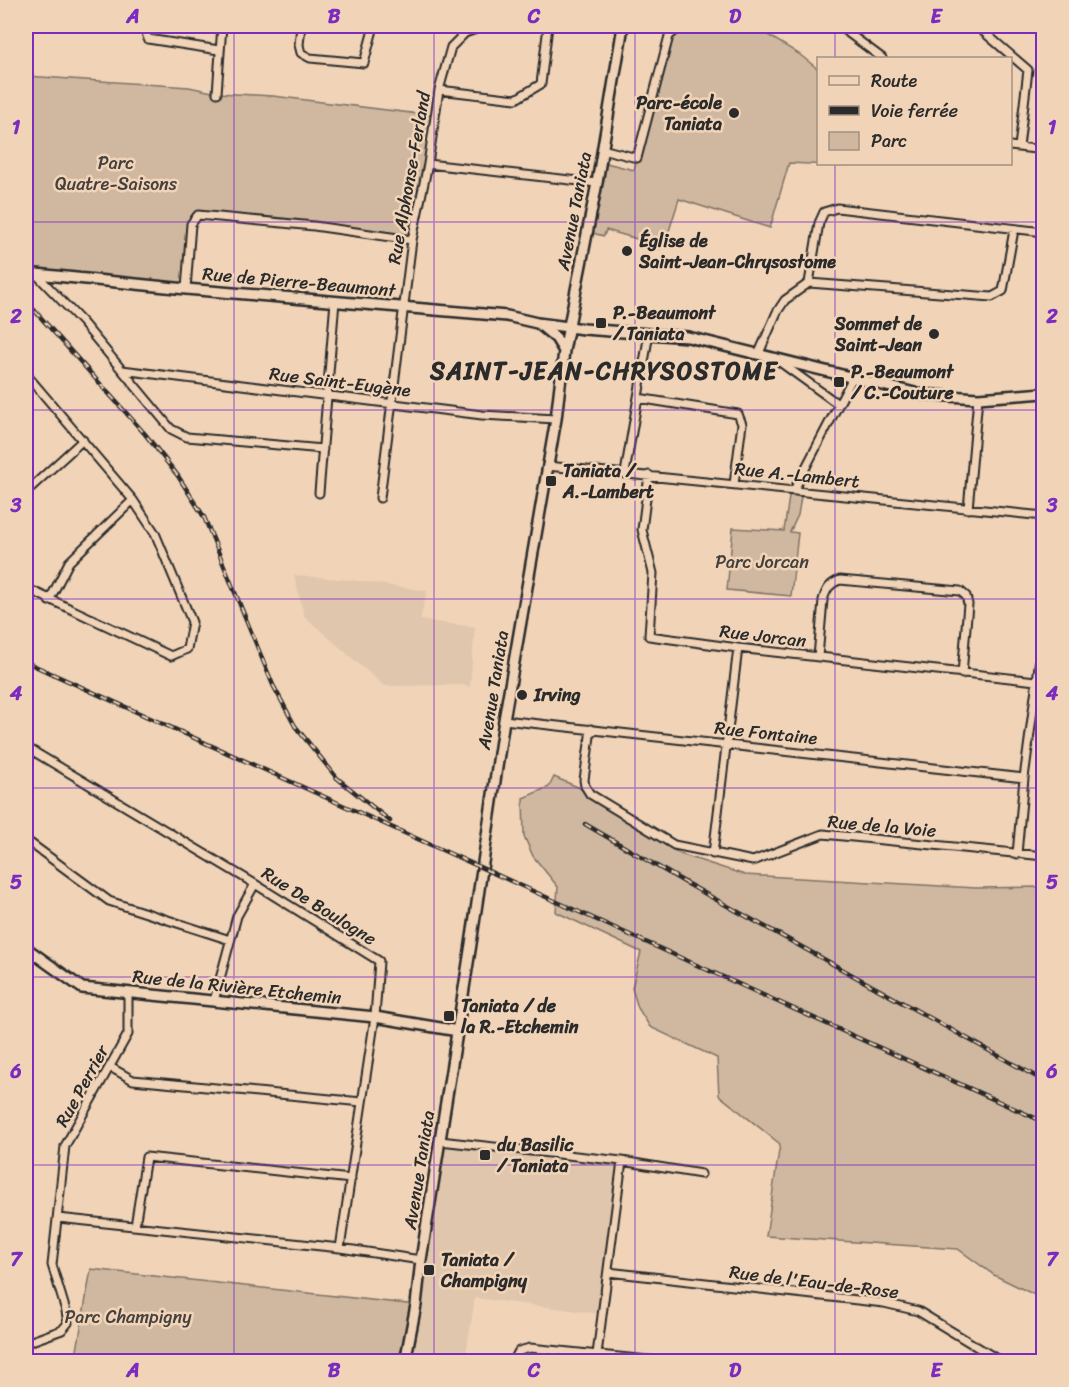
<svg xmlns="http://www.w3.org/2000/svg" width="1069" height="1387" font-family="Sriracha,sans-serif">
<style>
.built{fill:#e0c6ac}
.green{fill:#d0b8a0;stroke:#7e7266;stroke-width:1.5}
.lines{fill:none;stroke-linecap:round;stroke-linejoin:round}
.street-casing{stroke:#2b2b2b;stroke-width:11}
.secondary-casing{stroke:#2b2b2b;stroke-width:14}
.street{stroke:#f1d4b8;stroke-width:7}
.secondary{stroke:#f1d4b8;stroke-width:9}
.rail-casing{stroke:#2b2b2b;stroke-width:4.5}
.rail{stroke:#f1d4b8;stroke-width:2;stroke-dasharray:7;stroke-linecap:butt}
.grid{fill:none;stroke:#7b2cbf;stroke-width:1.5;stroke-opacity:0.55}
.poi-dot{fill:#2b2b2b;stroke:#f1d4b8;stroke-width:2}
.labels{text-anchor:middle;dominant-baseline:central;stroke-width:5;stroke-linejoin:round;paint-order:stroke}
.poi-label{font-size:18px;font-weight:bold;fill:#2b2b2b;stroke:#f1d4b8;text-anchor:start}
.park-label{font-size:18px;fill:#44403d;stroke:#f1d4b8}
.street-label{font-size:18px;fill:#2b2b2b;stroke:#f1d4b8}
.district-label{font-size:24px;font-weight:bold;letter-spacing:1.5px;fill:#2b2b2b;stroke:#f1d4b8}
.neatline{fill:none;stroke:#7b2cbf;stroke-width:2}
.grid-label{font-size:20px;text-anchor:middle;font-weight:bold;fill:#7b2cbf}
</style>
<rect width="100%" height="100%" fill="#f1d4b8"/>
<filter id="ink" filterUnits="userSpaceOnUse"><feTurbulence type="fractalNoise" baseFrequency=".0167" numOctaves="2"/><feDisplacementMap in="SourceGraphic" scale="12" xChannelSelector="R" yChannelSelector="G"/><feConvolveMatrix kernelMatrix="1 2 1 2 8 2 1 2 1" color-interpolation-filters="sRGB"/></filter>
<g filter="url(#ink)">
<path class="built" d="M294,575l66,6 67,10 -7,29 55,7 -5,60 -9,-2 -77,1 -80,-70z
M440,1141l182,20 -20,153 -127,-16 -10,63 -60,1z"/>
<path class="green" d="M681,26h72l46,28 19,15v95h32v2l-61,-3 -19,65 -91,-29 -15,48 -5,2 -25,-11 -28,-8 -2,6 -12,-3 14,-70 28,7 35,-134z
M26,76l163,11 28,6 56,3 162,20 -23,124 -214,-25 -7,10 -5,64 -160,-16z
M790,490l12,1 -4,24 -8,17 8,1 -7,63 -64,-6 6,-62 51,3z
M554,777l26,11 100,66 65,21 231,13 67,-1v412l-49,-24 -36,-26 -192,-13 14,-92 -61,-49 -2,-37 -67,-31 -12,-19 -6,-20 9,-36 -85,-40 2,-25 -25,-31 -9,-20 -1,-38 26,-11z
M91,1269l325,36 -11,56 -330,1z"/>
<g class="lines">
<defs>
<path id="street" d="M144,26l4,13 71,11
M301,26l-2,19 2,8 9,5 54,5 10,-37
M839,26l43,32
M977,26l51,44 -9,77
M439,90l77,9 25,-15 7,-58
M217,93l5,-67
M1010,146l34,4
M602,149l35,9 32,-122 12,-10
M428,164l169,19
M36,274l46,48 89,107 16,8 136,12
M809,283l10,-60 5,-11 13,-4 207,24
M186,289l5,-65 7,-9 116,11 98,14
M759,353l18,-41 8,-12 24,-17 183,14 11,-6 11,-61
M777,360l61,44
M122,370l360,45 74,4
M26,374l107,126 22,33 37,89 -5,27 -16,7 -145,-68
M638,398l100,16 4,10 -8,60
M547,466l497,50
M625,473l24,-140
M649,475l-7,55 11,43 -4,63 89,12 298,33
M794,490l58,-111
M26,492l57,-52
M319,493l16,-192
M380,498l32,-258 16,-76 11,-74 12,-43 14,-14 20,-7
M968,509l10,-111
M49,601l20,-39 64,-62
M818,657l5,-57c3,-10 6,-16 17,-20l120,11 6,5 2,8 -6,70
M504,720l520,58
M591,729l-7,51 1,6 5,8 84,51 79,16 70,-27 221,22
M26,747l229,137 124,77 -4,56 -35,231
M26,840l83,61 121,39
M713,854l25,-206
M1017,854l7,-76 20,-150
M214,1001l23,-85 18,-32
M110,1067l23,13 229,22
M440,1141l182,20 79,13
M58,1218l282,30 81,12
M135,1226l11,-69 205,22
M608,1272l276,31 34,8 84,51
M26,1343l36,-13 6,-7 -2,-12 -14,-46 13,-119 63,-112v-41
M513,1362l6,-11 11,-3 138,14
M596,1362l26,-201"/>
<path id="secondary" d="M26,273l160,16 321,27 30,7 47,6 104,8 231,57 59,4 66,-5
M539,324l17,14 8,13
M26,948l56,40 293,29 83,14
M405,1362l11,-57 5,-45 50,-316 33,-224 52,-301 8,-68 33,-168 26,-157"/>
</defs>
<use href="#street" class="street-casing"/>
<use href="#secondary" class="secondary-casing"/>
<use href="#street" class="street"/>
<use href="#secondary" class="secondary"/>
<defs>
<path id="rail" d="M26,301l119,133 33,42 26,41 69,168 22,41 42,52 53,43
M26,662l1018,460
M585,824l101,59 358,198"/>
</defs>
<use href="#rail" class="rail-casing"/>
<use href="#rail" class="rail"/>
</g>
</g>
<path class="grid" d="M234,26v1336M434,26v1336M635,26v1336M835,26v32M835,164v1198M26,222h1018M26,410h1018M26,599h1018M26,788h1018M26,977h1018M26,1165h1018"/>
<g class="poi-dot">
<circle cx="734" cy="113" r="6"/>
<circle cx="627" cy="251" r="6"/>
<rect x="595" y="317" width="12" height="12" rx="3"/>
<circle cx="934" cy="334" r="6"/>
<rect x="833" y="376" width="12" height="12" rx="3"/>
<rect x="545" y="475" width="12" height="12" rx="3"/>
<circle cx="522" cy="695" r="6"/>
<rect x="443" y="1010" width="12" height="12" rx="3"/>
<rect x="479" y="1149" width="12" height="12" rx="3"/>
<rect x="423" y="1264" width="12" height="12" rx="3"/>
</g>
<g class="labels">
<g class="poi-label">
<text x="722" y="103" text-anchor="end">Parc-école<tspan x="722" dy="21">Taniata</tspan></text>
<text x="639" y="241">Église de<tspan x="639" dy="21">Saint-Jean-Chrysostome</tspan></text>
<text x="613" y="313">P.-Beaumont<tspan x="613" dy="21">/ Taniata</tspan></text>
<text x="922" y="324" text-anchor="end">Sommet de<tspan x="922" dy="21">Saint-Jean</tspan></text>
<text x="851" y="372">P.-Beaumont<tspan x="851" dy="21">/ C.-Couture</tspan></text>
<text x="563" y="471">Taniata /<tspan x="563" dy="21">A.-Lambert</tspan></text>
<text x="534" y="695">Irving</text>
<text x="461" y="1006">Taniata / de<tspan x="461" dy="21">la R.-Etchemin</tspan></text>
<text x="497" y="1145">du Basilic<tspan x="497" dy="21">/ Taniata</tspan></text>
<text x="441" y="1260">Taniata /<tspan x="441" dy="21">Champigny</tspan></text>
</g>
<g class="park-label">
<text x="116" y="163">Parc<tspan x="116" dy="21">Quatre-Saisons</tspan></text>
<text x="762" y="562">Parc Jorcan</text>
<text x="128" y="1317">Parc Champigny</text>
</g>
<g class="street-label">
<text transform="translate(409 178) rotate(-80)">Rue Alphonse-Ferland</text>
<text transform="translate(574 211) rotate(-79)">Avenue Taniata</text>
<text transform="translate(299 282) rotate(5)">Rue de Pierre-Beaumont</text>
<text transform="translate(340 382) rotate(7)">Rue Saint-Eugène</text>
<text transform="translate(797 475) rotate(6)">Rue A.-Lambert</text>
<text transform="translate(763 636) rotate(7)">Rue Jorcan</text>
<text transform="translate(493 690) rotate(-81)">Avenue Taniata</text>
<text transform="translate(766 733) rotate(6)">Rue Fontaine</text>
<text transform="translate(882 826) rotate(5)">Rue de la Voie</text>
<text transform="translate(319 906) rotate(32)">Rue De Boulogne</text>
<text transform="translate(237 987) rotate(6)">Rue de la Rivière Etchemin</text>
<text transform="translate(82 1086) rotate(-61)">Rue Perrier</text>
<text transform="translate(419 1170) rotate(-81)">Avenue Taniata</text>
<text transform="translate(814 1282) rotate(7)">Rue de l'Eau-de-Rose</text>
</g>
<g class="district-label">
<text x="604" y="371">SAINT-JEAN-CHRYSOSTOME</text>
</g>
</g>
<rect width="1069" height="1387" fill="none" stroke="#f1d4b8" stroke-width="66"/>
<rect x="817" y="57" width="195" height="108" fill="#f1d4b8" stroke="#a29080" stroke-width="1.5"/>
<rect x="829" y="76" width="30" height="9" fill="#f1d4b8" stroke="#a29080" stroke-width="1.5"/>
<text x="871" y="87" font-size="18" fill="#2b2b2b">Route</text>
<rect x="829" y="106" width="30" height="9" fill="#2b2b2b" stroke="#a29080" stroke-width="1.5"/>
<text x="871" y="117" font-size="18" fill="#2b2b2b">Voie ferrée</text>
<rect x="829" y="132" width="30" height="18" fill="#d0b8a0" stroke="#a29080" stroke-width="1.5"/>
<text x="871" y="147" font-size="18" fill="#2b2b2b">Parc</text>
<rect x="33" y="33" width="1003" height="1321" class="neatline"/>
<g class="grid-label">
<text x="133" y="23">A</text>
<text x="334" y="23">B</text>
<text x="534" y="23">C</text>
<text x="735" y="23">D</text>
<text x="936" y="23">E</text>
<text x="16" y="134">1</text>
<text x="1052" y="134">1</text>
<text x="16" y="323">2</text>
<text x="1052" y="323">2</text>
<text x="16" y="512">3</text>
<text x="1052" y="512">3</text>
<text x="16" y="700">4</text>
<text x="1052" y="700">4</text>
<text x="16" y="889">5</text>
<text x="1052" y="889">5</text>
<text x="16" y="1078">6</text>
<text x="1052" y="1078">6</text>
<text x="16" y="1266">7</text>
<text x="1052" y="1266">7</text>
<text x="133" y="1377">A</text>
<text x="334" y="1377">B</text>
<text x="534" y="1377">C</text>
<text x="735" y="1377">D</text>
<text x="936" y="1377">E</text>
</g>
</svg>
